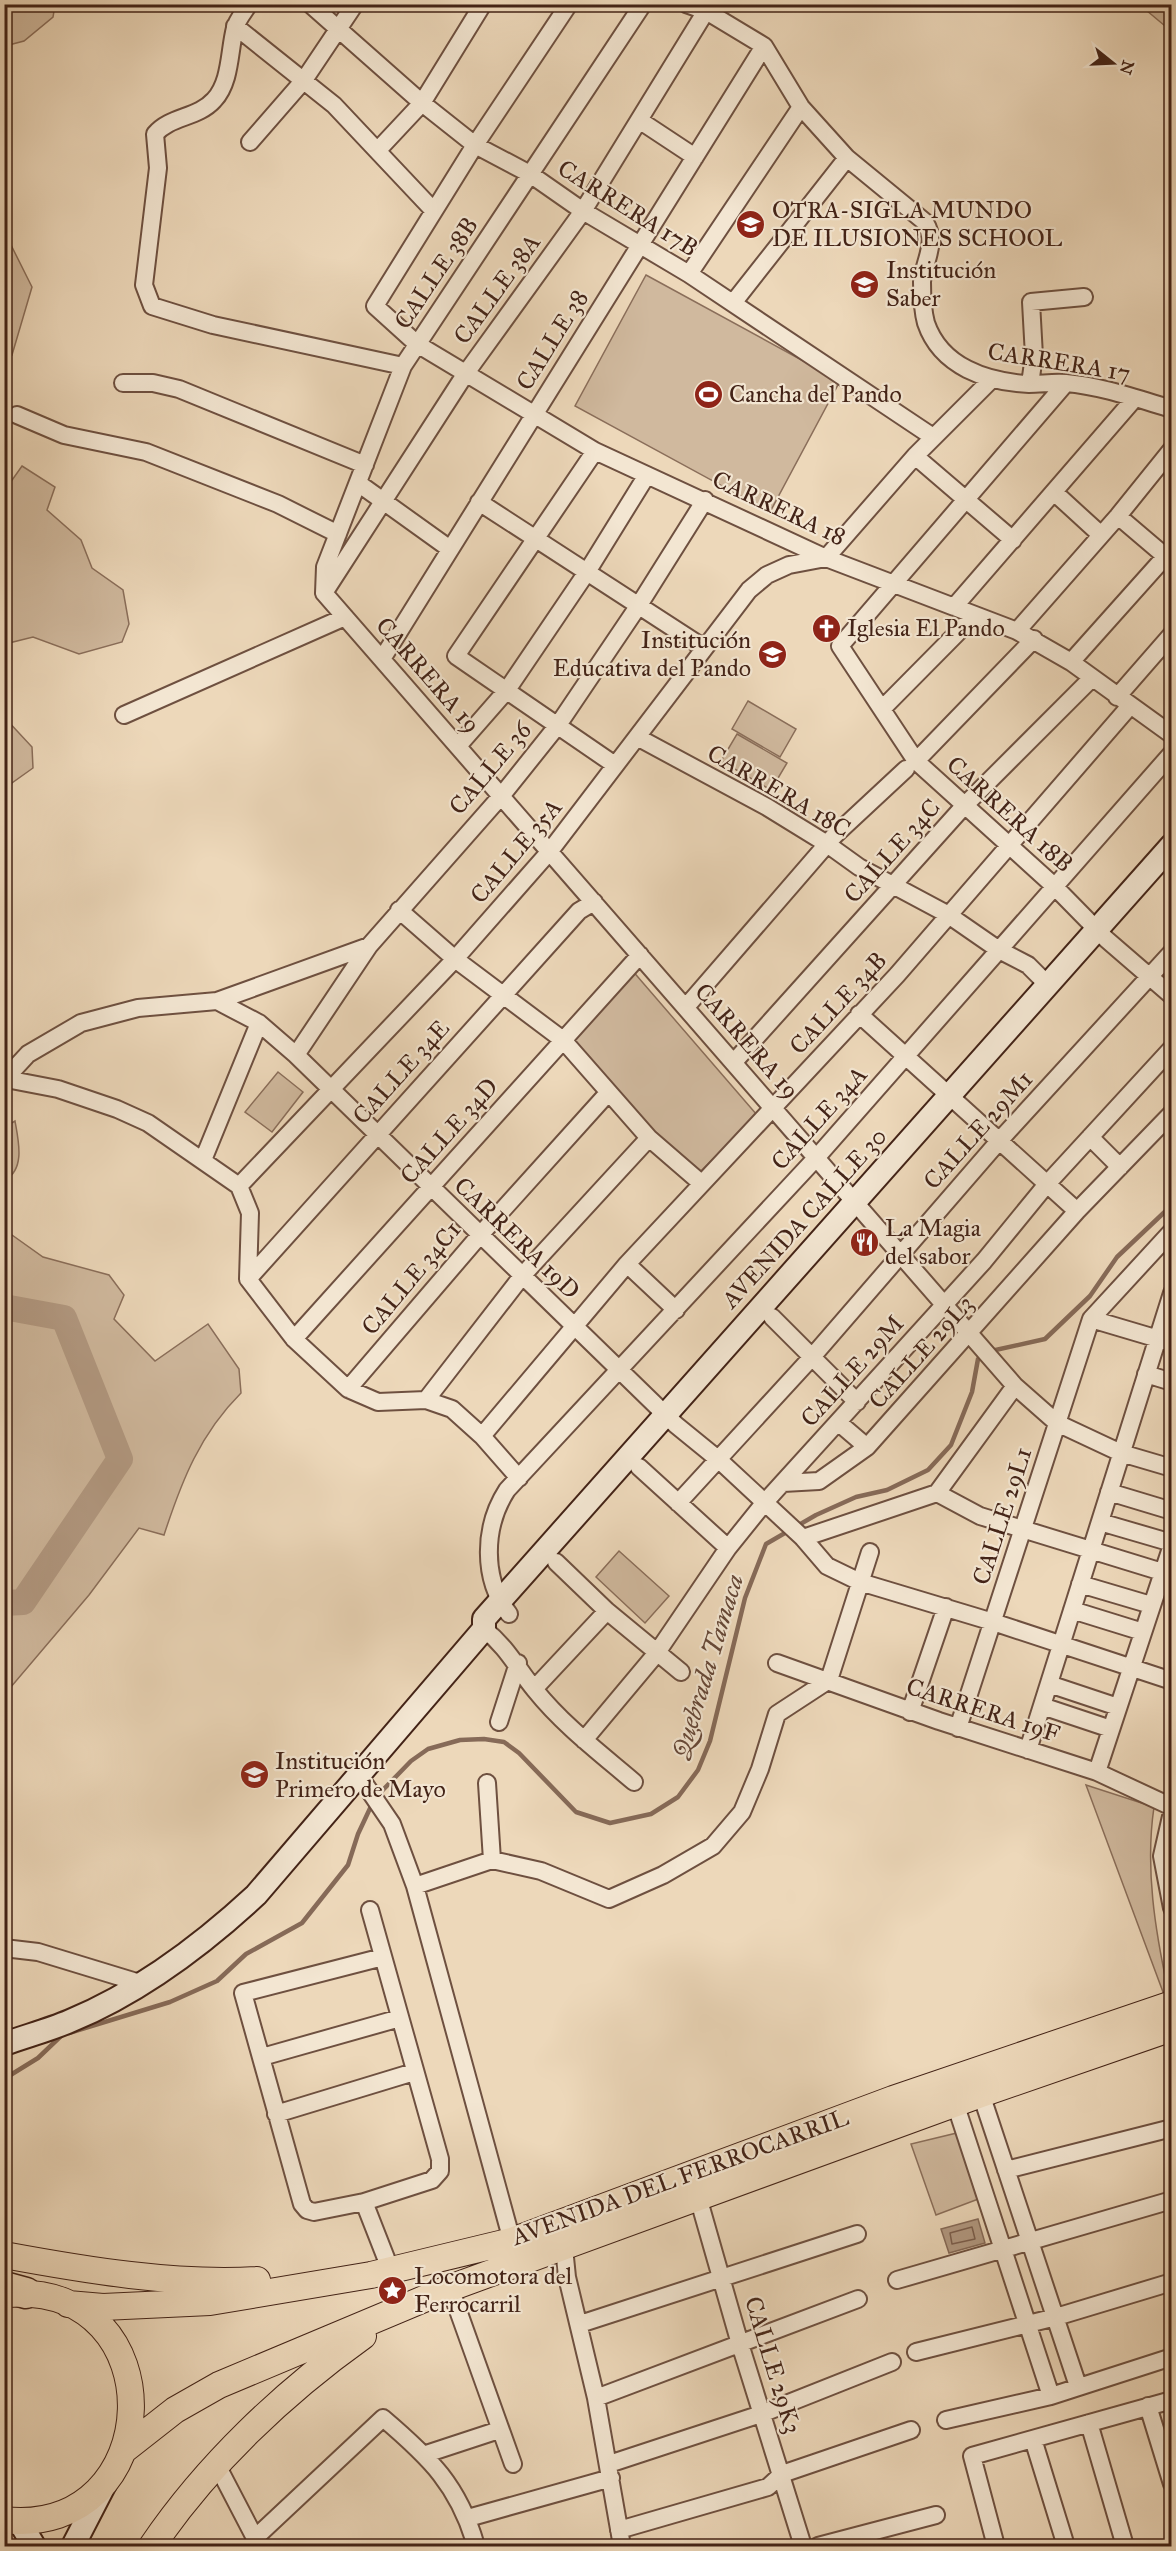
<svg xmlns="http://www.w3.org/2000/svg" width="1176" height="2551" font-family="'IM FELL Great Primer',serif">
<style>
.green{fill:#d0b99e;stroke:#8a6e5a;stroke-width:1.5}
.water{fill:#b39a83;stroke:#866a58;stroke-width:1.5}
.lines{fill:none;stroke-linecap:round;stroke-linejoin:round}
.shore{stroke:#7b5e4d;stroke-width:1.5}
.stream{stroke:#866a58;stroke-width:4.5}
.river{stroke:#b39a83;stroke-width:26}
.street-casing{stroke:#6e5040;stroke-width:20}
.secondary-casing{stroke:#432317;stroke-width:26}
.primary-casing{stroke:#432317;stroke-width:28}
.highway-casing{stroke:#432317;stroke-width:33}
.street{stroke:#f3e6d2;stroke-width:16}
.secondary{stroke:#f3e6d2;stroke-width:22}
.primary{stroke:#edd8ba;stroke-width:26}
.highway{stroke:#edd8ba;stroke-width:30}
.labels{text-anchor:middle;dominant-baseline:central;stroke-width:4.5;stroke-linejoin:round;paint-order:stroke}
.street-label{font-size:24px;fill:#432317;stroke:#f3e6d2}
.poi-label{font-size:24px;fill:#432317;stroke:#f3e6d2;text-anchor:start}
.water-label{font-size:26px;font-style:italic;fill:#654737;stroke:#f3e6d2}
</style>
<rect width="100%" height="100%" fill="#edd8ba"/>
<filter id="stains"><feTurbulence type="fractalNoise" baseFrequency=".00333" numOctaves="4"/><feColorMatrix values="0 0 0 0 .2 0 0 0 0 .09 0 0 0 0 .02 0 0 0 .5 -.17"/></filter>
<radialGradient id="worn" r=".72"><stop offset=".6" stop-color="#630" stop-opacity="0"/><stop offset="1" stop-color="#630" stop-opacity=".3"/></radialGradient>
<path class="green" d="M4,5l1,-1 50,1 -2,12 -29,24 -19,5z
M1140,5h31v26z
M4,231l28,56 -20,68 -7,-3z
M646,275l194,106 -70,131 -195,-106z
M22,466l33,21 -8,23 34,30 11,28 31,22 6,34 -7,18 -43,12 -46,-17 -28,7v-154z
M748,701l48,28 -16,28 -48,-28z
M5,718l27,29 1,21 -21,15 -7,17z
M737,734l50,29 -16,27 -50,-29z
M631,969l126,146 -61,61 -129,-130z
M278,1072l25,20 -31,40 -27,-20z
M15,1121c3,18 11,48 -10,59v-53z
M5,1230l38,27 66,18 15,20 -10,24 41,42 53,-37 31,45 2,24c-41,41 -59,87 -77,142l-25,-7 -50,67 -84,99z
M619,1551l50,45 -24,27 -49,-46z
M1086,1785l68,22c-9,61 1,123 14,183l-5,2z
M961,2132l20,66 -45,17 -25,-71z"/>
<path class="water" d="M978,2219l7,24 -36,10 -8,-24z"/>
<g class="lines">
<path class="shore" d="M972,2227l3,12 -23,5 -2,-11z"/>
<path class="stream" d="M991,1351l54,-12 45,-43 27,-39 55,-52
M378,1795l33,-34 17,-12 32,-9 24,-1 20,3 15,11 57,59 34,11 41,-9 27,-17 20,-27 12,-29 35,-143 21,-54 50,-29 40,-18 31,-7 41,-20 23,-25 21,-53 6,-33 6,-3
M69,2033l101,-31 47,-21 29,-27 56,-31 46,-58 10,-31 15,-32
M4,2079l34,-21 23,-22"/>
<path class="river" d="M4,1307l60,11 56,141 -97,143 -19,1"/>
<defs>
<path id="street" d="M249,4c-5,8 -12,16 -14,24 -6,23 -4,54 -21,72 -16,18 -44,16 -59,34l3,34 -14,117 8,21 61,19 190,41
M310,4l112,99 53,42 55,29 53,37 106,63 244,163
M569,4l-94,141 -100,161 42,38 178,107 231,107 191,73 54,31 101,73
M686,4l20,7 58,35 37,61 46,51 78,64c13,22 -1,38 -3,60 0,13 1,30 4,41 15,44 61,59 103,61 12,0 25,-2 37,-1 35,3 72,16 106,26
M235,26l99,79 99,105
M639,120l56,37
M250,142l54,-62 51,-76
M378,150l44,-47 61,-99
M689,274l112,-167
M733,303l114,-145
M123,383h30l26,6 186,76
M1066,383l-226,263 76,115 137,124 53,54 66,57
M1030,384l4,-28 -3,-54 53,-5
M17,415l47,20 82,17 132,52 60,30
M595,451l-139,205 159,109
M915,456l98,84
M358,483l92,66
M1055,493l46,42
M479,502l225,146
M1118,516l47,40
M324,593l691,793 42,37 64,30 51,15
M324,593l142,-220 117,-162 123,-200
M324,593l1,-26 78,-201 240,-362
M954,607l181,-209
M1017,631l101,-115 54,-67
M382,659l382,-613
M1071,662l101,-113
M1117,697l55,-63
M882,709l93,-94
M124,715l221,-98
M637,737l130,70 60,37 32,23 88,47 52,36 29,15 19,19
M458,746l49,-56 80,-118 60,-97
M916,761l118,-122
M399,910l56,49 108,81 86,98 52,45
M217,1001l42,22 37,32 380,370 43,35 84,78 24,28 33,16 133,40 179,59
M686,1007l148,-171 72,-67
M859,1014l218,197
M296,1055l73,-109 133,-151 56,-70 81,-120 66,-105
M734,1062l230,-256 128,-128
M6,1079l52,10 59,20 31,14 91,63 11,27 -2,66 46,60 54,50 30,13 48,-2 26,9 30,27 37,42
M4,1080l24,-26 53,-31 57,-15 79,-7 152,-55
M1090,1137l30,30
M203,1160l56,-137
M239,1186l216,-227 95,-108 199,-261 18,-15 22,-10 37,-7 89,-102 76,-76
M627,1264l49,46
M248,1279l331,-368 15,-9
M772,1317l85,85
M1091,1319l81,24
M294,1339l346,-384
M1146,1374l26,8
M348,1389l132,-154 128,-142
M426,1400l96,-124 127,-138
M839,1423l28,24
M482,1436l145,-172 270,-289 232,-268
M639,1467l89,81
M783,1483l36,-2 48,-34 210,-236 95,-98
M1109,1492l63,19
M937,1493l43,23 192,59
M678,1503l134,-146 187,-216 173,-189
M1100,1522l72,21
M803,1538l134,-45 78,-107
M556,1562l51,49 74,61
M1080,1584l71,21
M1072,1610l71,22
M509,1614c-27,-35 -26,-87 -2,-124l310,-333 355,-404
M484,1629c23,18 33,39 51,61 28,35 65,63 99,92
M777,1663l162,58 158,51 75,35
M1049,1684l69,23
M534,1689l73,-78
M1042,1706l69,23
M910,1712l36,-105
M499,1722l19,-59
M958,1728l133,-409 81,-88
M584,1740l72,-86 72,-106 37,-46 219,-241 63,-77 125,-136
M1028,1750l144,-457
M1097,1772l75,-227
M360,1777l32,47 23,62 97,355
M487,1783l5,77
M1172,1812l-10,44 10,52
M415,1886l77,-26 49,11 68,28 54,-24 50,-29 29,-34 18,-43 17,-55 52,-34 41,-128
M370,1910l70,249v12l-8,9 -68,22 -50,10 -7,-2 -5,-6 -59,-211 140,-36
M4,1948l34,4 105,32
M262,2057l138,-39
M981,2094l97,292
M955,2103l96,293
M276,2114l138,-42
M1006,2170l166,-42
M698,2197l42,147 63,202
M364,2202l27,69
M563,2238l4,39 29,121 26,148
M897,2280l275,-80
M450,2288l63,176
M580,2324l277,-90
M916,2352l140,-35 116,-35
M596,2398l262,-99
M1148,2406l24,78
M946,2420l105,-24 121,-39
M1089,2423l36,123
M1033,2439l33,107
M426,2454l73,-24
M609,2464l152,-50 131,-52
M217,2465l38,73 128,-120c47,40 76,68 93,128
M468,2518l143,-40
M619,2530l149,-43 14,-13 129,-44
M818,2546l118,-31
M996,2546l-24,-90 200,-56"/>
<path id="secondary" d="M4,2044c22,-8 45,-14 66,-23 70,-29 131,-75 186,-126l228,-266v-10l688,-774
M19,2521l15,25
M73,2546l32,-62"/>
<path id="primary" d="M4,2255c81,15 171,30 253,25
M68,2304l35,3 107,-5 161,-27 141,-34 381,-142 279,-95
M124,2450l51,-40 44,-25 231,-97 531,-194 191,-66
M4,2520c164,18 173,-238 4,-226
M152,2546c55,-81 131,-153 211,-210"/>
<path id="highway" d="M4,2287l22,6"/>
</defs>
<use href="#street" class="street-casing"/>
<use href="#secondary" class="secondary-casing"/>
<use href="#primary" class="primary-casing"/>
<use href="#highway" class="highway-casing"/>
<use href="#street" class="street"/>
<use href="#secondary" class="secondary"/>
<use href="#primary" class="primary"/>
<use href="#highway" class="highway"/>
</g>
<defs>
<symbol id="school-disc" viewBox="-11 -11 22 22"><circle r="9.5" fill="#8f2418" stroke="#f3e6d2"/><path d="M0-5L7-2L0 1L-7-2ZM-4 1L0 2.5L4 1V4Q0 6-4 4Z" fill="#fff"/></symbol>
<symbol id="stadium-disc" viewBox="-11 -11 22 22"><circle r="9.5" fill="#8f2418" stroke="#f3e6d2"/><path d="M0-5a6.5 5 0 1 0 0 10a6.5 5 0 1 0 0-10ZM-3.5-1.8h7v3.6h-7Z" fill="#fff"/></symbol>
<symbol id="church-disc" viewBox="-11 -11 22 22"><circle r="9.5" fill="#8f2418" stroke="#f3e6d2"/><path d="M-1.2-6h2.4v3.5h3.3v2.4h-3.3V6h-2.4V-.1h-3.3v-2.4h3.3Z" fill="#fff"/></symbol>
<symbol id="restaurant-disc" viewBox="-11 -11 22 22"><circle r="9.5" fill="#8f2418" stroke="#f3e6d2"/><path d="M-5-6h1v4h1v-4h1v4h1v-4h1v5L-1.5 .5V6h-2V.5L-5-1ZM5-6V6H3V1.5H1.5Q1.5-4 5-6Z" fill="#fff"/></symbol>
<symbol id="sight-disc" viewBox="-11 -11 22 22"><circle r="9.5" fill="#8f2418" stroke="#f3e6d2"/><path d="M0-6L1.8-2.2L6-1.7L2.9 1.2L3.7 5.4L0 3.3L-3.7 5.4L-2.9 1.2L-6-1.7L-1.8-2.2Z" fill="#fff"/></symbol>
</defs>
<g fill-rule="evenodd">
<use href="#school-disc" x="734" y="208" width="33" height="33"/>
<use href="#school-disc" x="848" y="268" width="33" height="33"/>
<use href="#stadium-disc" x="692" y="378" width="33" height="33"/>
<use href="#church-disc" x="810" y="612" width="33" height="33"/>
<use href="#school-disc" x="756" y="638" width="33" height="33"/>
<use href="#restaurant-disc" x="848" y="1226" width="33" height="33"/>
<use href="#school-disc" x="238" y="1758" width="33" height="33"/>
<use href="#sight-disc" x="376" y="2274" width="33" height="33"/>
</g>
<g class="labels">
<g class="street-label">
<text transform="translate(628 208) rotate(32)">CARRERA 17B</text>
<text transform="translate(436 273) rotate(-56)">CALLE 38B</text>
<text transform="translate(497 289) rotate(-54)">CALLE 38A</text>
<text transform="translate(552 340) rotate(-58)">CALLE 38</text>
<text transform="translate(1059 362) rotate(9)">CARRERA 17</text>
<text transform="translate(779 508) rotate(25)">CARRERA 18</text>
<text transform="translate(428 675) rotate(49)">CARRERA 19</text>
<text transform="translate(490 768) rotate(-50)">CALLE 36</text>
<text transform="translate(779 791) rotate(30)">CARRERA 18C</text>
<text transform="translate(1010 814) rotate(42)">CARRERA 18B</text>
<text transform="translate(516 851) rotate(-50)">CALLE 35A</text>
<text transform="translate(892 851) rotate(-48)">CALLE 34C</text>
<text transform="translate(838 1003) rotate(-47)">CALLE 34B</text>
<text transform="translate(747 1041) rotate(49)">CARRERA 19</text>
<text transform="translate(401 1072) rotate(-48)">CALLE 34E</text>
<text transform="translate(819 1118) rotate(-48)">CALLE 34A</text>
<text transform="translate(978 1130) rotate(-48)">CALLE 29M1</text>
<text transform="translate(449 1131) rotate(-48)">CALLE 34D</text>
<text transform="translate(804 1218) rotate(-48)">AVENIDA CALLE 30</text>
<text transform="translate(517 1238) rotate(44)">CARRERA 19D</text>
<text transform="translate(411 1278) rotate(-50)">CALLE 34C1</text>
<text transform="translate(921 1352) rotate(-48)">CALLE 29L3</text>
<text transform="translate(852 1371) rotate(-48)">CALLE 29M</text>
<text transform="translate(1002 1516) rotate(-72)">CALLE 29L1</text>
<text transform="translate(983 1710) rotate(18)">CARRERA 19F</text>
<text transform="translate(680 2177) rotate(-20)">AVENIDA DEL FERROCARRIL</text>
<text transform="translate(773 2365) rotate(73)">CALLE 29K3</text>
</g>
<g class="poi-label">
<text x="772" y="210">OTRA-SIGLA MUNDO<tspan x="772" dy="28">DE ILUSIONES SCHOOL</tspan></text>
<text x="886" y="270">Institución<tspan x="886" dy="28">Saber</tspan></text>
<text x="729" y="394">Cancha del Pando</text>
<text x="847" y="628">Iglesia El Pando</text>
<text x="751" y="640" text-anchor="end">Institución<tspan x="751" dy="28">Educativa del Pando</tspan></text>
<text x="885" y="1228">La Magia<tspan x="885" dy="28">del sabor</tspan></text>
<text x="275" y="1761">Institución<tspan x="275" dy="28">Primero de Mayo</tspan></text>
<text x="414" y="2276">Locomotora del<tspan x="414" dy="28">Ferrocarril</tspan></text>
</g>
<g class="water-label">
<text transform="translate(707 1666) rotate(-73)">Quebrada Tamaca</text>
</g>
</g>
<rect width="1176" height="2551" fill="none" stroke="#edd8ba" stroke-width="24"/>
<rect x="6" y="6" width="1164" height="2539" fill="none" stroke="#432317" stroke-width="3"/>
<rect x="12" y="12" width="1152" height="2527" fill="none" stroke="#432317" stroke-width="1.5"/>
<g transform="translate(1113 63) rotate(108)" stroke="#f3e6d2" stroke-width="4.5" paint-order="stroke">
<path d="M0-4.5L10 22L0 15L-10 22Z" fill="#432317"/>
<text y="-9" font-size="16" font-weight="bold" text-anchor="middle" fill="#432317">N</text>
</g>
<rect width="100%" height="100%" filter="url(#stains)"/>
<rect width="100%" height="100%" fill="url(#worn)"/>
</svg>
